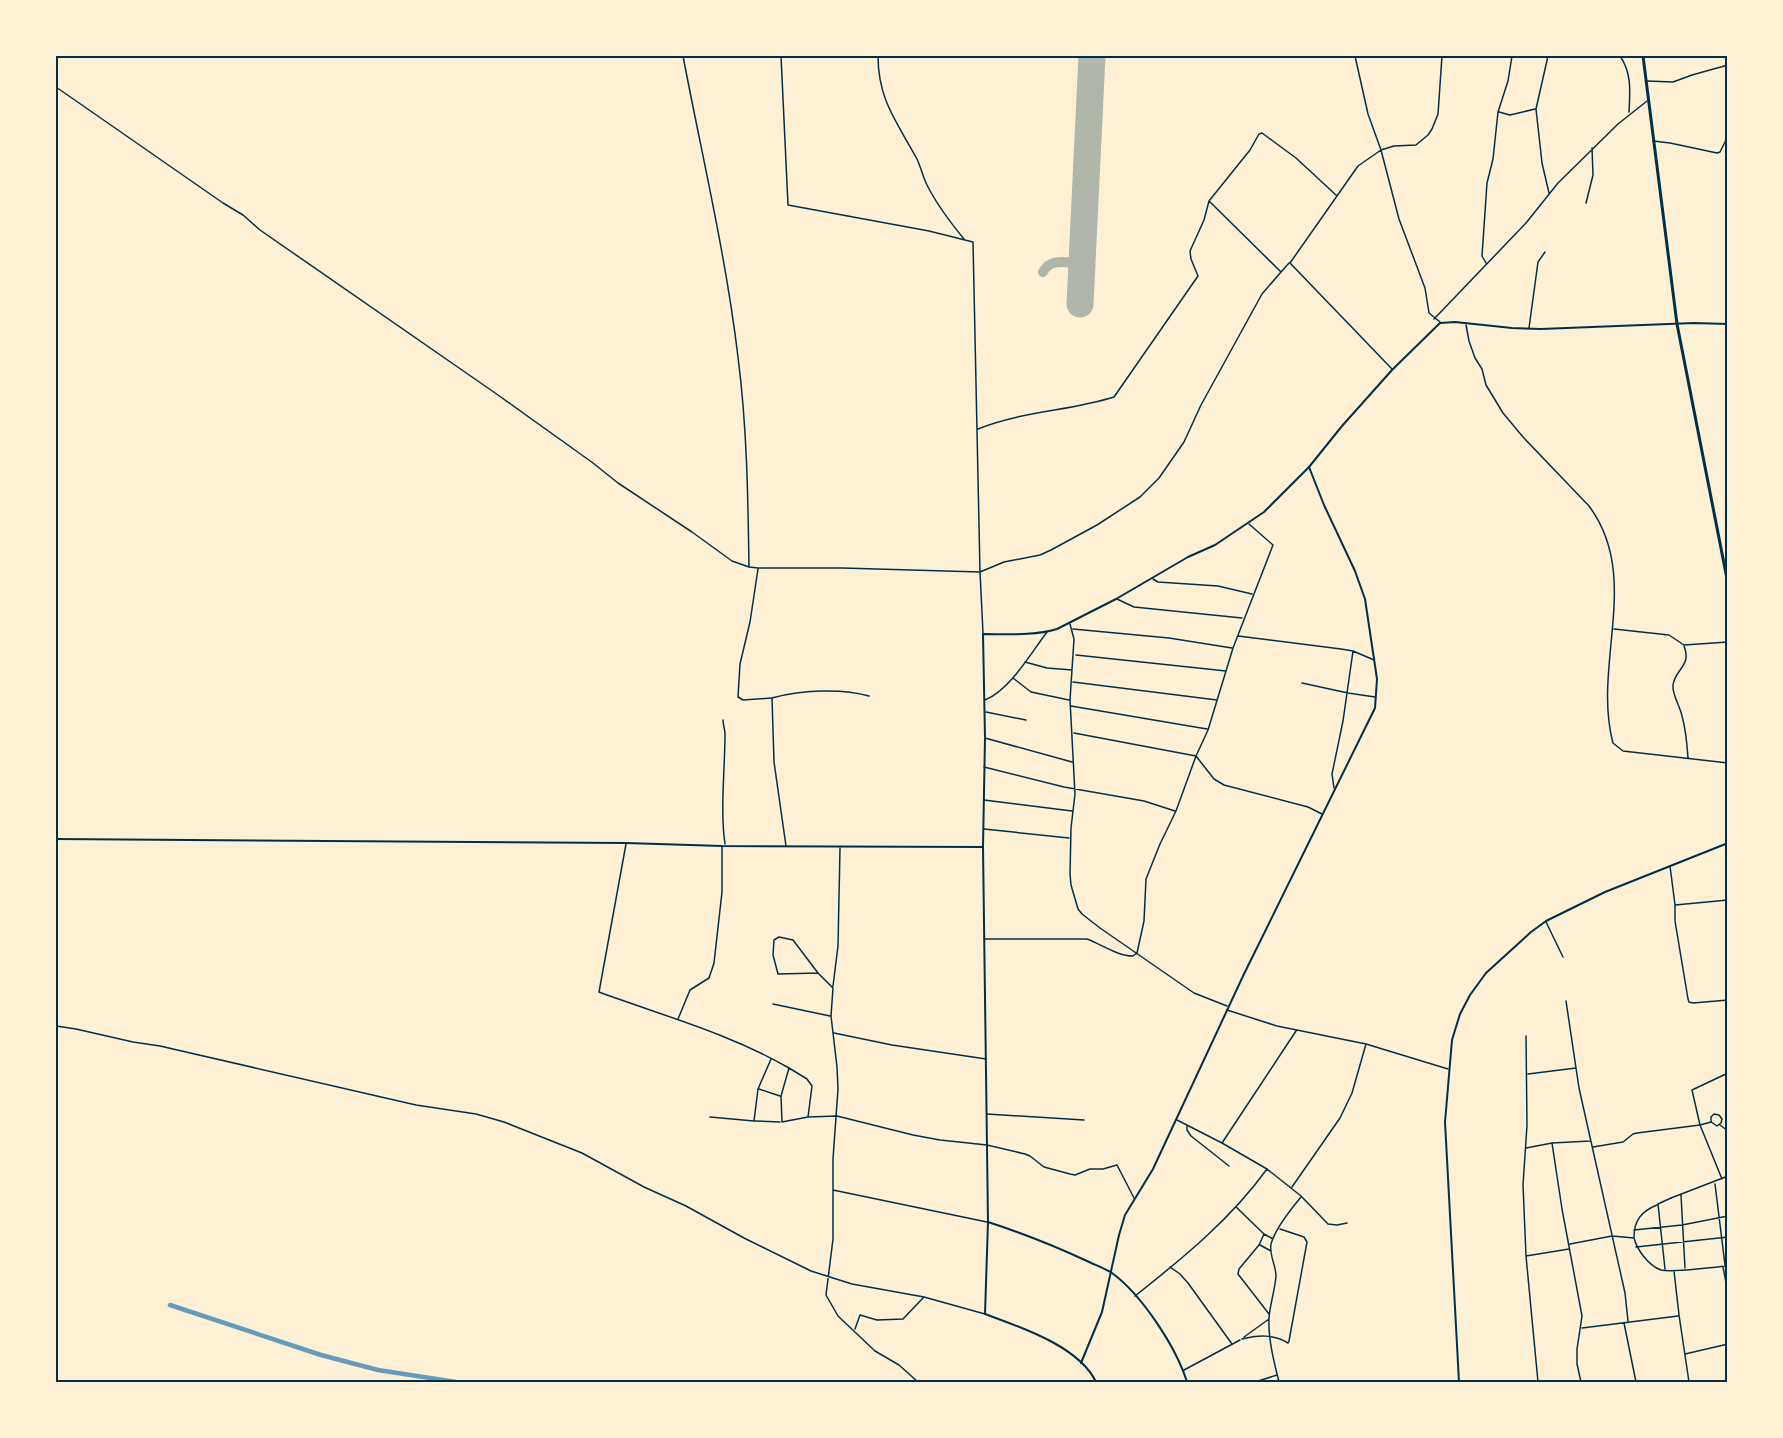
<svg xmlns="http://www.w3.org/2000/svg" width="1783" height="1438" font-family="'Roboto Serif',serif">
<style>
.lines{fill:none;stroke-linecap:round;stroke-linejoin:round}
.canal{stroke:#669bbc;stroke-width:4.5}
.taxiway{stroke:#b1b6ab;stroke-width:10}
.runway{stroke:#b1b6ab;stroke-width:27}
.minor{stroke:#003049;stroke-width:1.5}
.tertiary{stroke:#003049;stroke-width:2}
.secondary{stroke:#003049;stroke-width:2}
.primary{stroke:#003049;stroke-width:3}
.neatline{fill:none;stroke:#003049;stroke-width:2}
</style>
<rect width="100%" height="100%" fill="#fdf0d5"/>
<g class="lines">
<path class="canal" d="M170,1305l151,50 57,15 78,12"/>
<path class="taxiway" d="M1043,272c8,-15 25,-9 39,-8"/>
<path class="runway" d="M1080,304l12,-248"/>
<path class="minor" d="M683,56c19,100 43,200 55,301 9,70 10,140 11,210
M781,56l7,149 141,26 44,11 7,330 3,61
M878,56c0,44 19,66 39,103 4,9 6,18 10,26 10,20 23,37 37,54
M1355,56l13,58 13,36 18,69 26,69 4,25 11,9
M1548,56l-12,53 6,54 7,30
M1620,56c12,17 10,36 9,56
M1647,81l26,1 19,-7 36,-10
M56,87l167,116 20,12 17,15 238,165 95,68 25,20 74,49 40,29 17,6 9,1h84l138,4 24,-10 36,-7 11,-5 46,-25 43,-28 19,-19 25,-36 17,-37 61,-111 19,-22
M1499,112l11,3 25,-6
M1653,141l17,2 47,10 3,-1 8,-16
M1586,203l7,-28 -1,-27
M1289,263l-8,9 -72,-71 41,-51 9,-16 3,-1 34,25 40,37
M1486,263l-4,-7 5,-73 6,-24 5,-47 10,-31 4,-25
M1434,319l92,-96 32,-40 60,-59 29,-23
M1466,325l3,16 6,17 7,11 4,16 17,28 20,24 66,69c53,71 3,159 24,237l10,8 105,12
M1529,328l9,-66 7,-10
M1392,369l-102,-106 68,-97 23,-16 13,-4 22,-1 12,-10 4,-6 6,-15 4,-58
M978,429c44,-18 92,-18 136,-32l84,-121 -7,-17 -1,-8 14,-31 5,-19
M758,569l-8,53 -10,42 -2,33 5,3 28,-2
M1153,579l5,3 60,4 34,8
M1117,599l17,8 108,11
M1070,624l4,15 -4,61 5,94 -4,34 -1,46 1,11 7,24 4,5 18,14 94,65 33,13
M1073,629l96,9 63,10
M1614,629l55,6 15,10 44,-3
M1238,636l103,13 12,2 21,9
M1684,646c8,20 -9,23 -11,39 -1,10 7,21 9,31 4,14 5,27 6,42
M1076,655l150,16
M1025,662l22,6 25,2
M1013,678l18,14 38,8
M1073,682l144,18
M1302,683l46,10 27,4
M985,700c25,-10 46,-47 62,-68
M1071,706l136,23
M986,712l40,8
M723,720c0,5 2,9 2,14 0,35 -5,76 0,110
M1074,733l122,23 18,23 10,6 84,22 14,7
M985,738l87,24
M984,767l80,20 80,14 31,10
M1334,788l-2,-14 11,-53 10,-70
M984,800l88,11
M984,829l85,9
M626,844l-27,148c65,24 129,41 190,76
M786,846l-12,-84 -2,-64c27,-8 70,-10 97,-2
M1670,866l5,39 53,-5
M1675,905v16l13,78 1,3 4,1 35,-3
M1546,922l17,35
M984,939h103c14,5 30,17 46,17l4,-3 7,-32 2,-42 14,-35 16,-33 20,-55 12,-26 25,-82 40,-103 -24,-21
M818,973l-40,1 -5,-19 1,-15 5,-3 14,3 25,33 15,15 -2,28 6,51 1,22 -5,70v80l-7,56 12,21 37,35 24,14 19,17
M833,986l5,-40 2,-98
M1566,1001l13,87 46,205 3,28
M773,1004l57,12
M1227,1010l50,16 89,18 82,25
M678,1019l12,-29 19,-12 5,-15 8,-71v-46
M56,1026l20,3 57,13 27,4 256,59 60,9 28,8 78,31 62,34 42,19 58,32 67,33 41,13 72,13 61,17
M834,1033l58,12 94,14
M1526,1036l1,89 -4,60 3,71 12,126
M1528,1074l48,-6
M759,1089l21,7
M987,1114l97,6
M710,1117l44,4 4,-32 13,-30
M808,1117l4,-31 -5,-7 -18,-11 -8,28 1,26 26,-5 29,-1 76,19 27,5 47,5 38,9 5,2 14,11 26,7 5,1 15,-6h13l14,-4 17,33
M1177,1120l45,23 45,26 34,27 27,28 9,1 10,-2
M755,1121l25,1
M1711,1122v-5l3,-3 5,1 3,4 -1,4 -4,3 -6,-4 -11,3 -8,-35 36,-17
M1720,1125l8,6
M1187,1126v4l4,6 38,30
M1222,1143l74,-112
M1552,1143l10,66 20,107 -5,33v15l4,18
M1593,1147l30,-5 10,-8 4,-1 63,-8 22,54
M1526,1148l26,-5 38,-2
M1715,1184l10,81
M1292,1187l48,-69 12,-25 14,-49
M833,1190l154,32
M1681,1195l4,73
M1236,1207l28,27 9,5
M1634,1230l48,-5 46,-9
M1264,1234l-5,11 -20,24 -1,5 31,40
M1634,1237c0,-17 8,-26 23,-32
M1570,1244l42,-8 22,2c3,12 15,28 27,32 13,3 51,-3 67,-4
M1260,1245l11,6
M1636,1247l92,-10
M1526,1256l43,-7
M1170,1267l10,7 8,9 44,61
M1723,1267l5,26
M1665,1269l-7,-65 13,-6 57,-22
M1674,1271l5,44 10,67
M1135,1296c48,-38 96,-77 132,-127
M1624,1323l12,59
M1582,1328l96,-12
M855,1329l5,-14 17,5 26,-1 20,-21
M1244,1337l25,-18
M1242,1339c16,-4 31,-5 46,4l1,-2 18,-99 -3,-5 -24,-8
M1685,1354l43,-10
M1184,1370l56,-30
M1255,1382l22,-7
M1279,1382c-5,-20 -11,-43 -10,-64 1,-14 6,-28 7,-42 0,-11 -7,-20 -5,-32 4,-15 20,-35 30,-47"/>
<path class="tertiary" d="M988,1222c34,11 67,24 99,39 8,4 17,7 25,12 30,22 64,74 75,109
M1081,1363l21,-51 17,-77 6,-20 28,-46 91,-195 131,-266 2,-29 -12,-80 -10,-28 -31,-66 -15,-38
M1459,1382l-14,-260 7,-82 8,-26 10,-19 16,-22 45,-41 15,-11 59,-29 123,-49"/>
<path class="secondary" d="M56,839l570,4 96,3 261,1
M1096,1382c-17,-36 -76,-55 -111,-68l3,-92 -5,-375 2,-109 -2,-104c25,0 51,2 74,-5l59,-30 72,-42 27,-12 49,-33 45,-45 33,-41 50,-56 48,-47 15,-1 57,6 29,1 153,-6 34,1"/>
<path class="primary" d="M1643,56l34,268 51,260"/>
</g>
<rect width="1783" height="1438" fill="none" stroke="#fdf0d5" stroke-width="114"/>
<rect x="57" y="57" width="1669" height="1324" class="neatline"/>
</svg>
